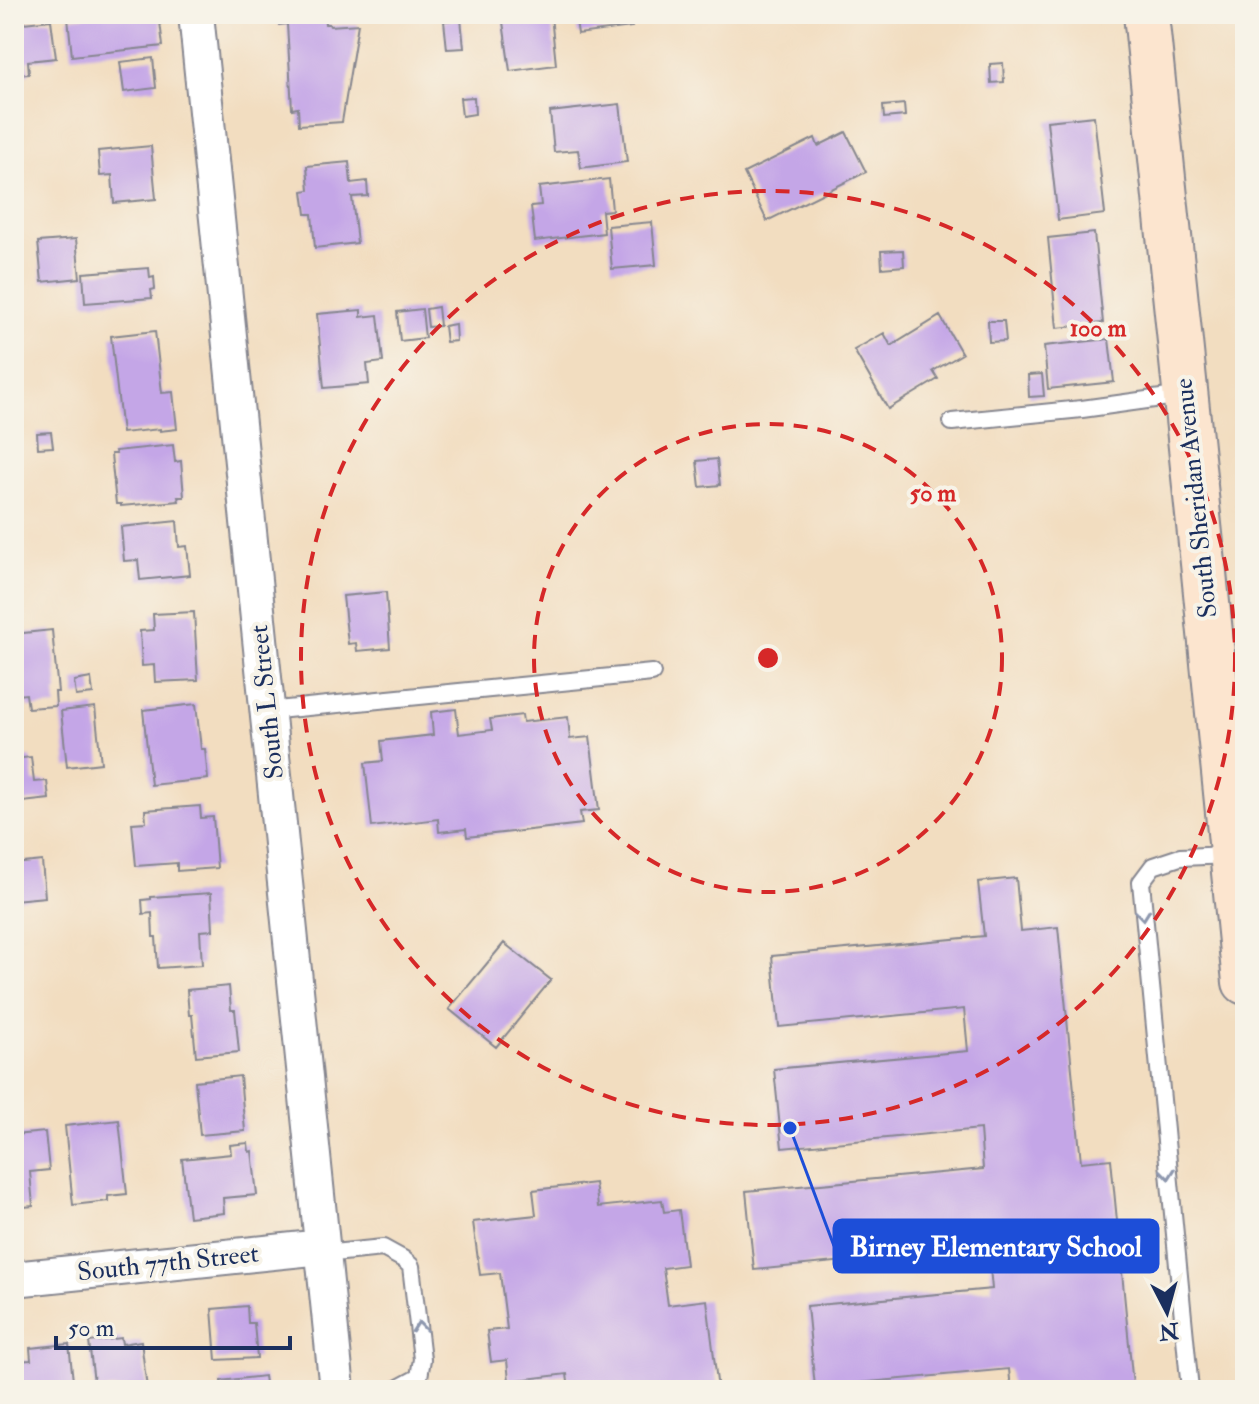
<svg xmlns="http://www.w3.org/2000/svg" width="1259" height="1404" font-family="'IM FELL Double Pica',serif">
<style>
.building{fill:#c4a6e7}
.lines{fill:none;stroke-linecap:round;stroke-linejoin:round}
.lane-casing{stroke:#86868f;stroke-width:20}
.street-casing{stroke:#86868f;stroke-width:38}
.secondary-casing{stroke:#86868f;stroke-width:48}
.lane{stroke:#fff;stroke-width:16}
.street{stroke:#fff;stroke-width:34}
.secondary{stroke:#fce5cf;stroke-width:44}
.oneway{stroke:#8d97ae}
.ring{fill:none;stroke:#d62828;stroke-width:4;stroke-dasharray:14 10}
.labels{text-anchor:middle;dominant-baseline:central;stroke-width:8;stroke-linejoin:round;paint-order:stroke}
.street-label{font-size:26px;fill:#1b2f5e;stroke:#f7f3e8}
.centre{fill:#d62828;stroke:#f7f3e8;stroke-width:4}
.ring-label{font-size:24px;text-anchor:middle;font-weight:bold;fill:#d62828;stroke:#f7f3e8;stroke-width:8;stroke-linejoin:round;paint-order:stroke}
.leader{fill:none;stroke:#1d4ed8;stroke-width:3}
.callout-dot{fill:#1d4ed8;stroke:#f7f3e8;stroke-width:3}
.callout{fill:#1d4ed8;stroke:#1d4ed8;stroke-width:3}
.callout-label{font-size:28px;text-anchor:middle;font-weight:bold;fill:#fff}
</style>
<rect width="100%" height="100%" fill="#f7f3e8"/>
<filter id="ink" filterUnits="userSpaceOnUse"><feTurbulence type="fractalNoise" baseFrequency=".0125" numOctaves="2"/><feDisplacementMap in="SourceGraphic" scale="16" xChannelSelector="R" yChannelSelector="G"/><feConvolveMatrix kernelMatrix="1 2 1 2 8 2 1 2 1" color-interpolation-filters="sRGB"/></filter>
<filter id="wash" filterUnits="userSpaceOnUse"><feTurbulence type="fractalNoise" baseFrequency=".006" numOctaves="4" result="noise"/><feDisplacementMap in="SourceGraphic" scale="32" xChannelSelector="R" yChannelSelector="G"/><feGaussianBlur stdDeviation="1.8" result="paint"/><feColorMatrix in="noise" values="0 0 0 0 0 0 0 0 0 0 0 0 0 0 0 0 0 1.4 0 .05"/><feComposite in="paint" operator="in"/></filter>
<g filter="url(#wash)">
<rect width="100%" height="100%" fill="#f2ddc0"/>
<g id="blocks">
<path class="building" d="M108,14h51l4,32 -91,10 -4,-38z
M278,14h46l1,10h4l1,2 28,-2 -16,98 -43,3 -1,-17 -6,1 -5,-85 -8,1z
M575,14h55l2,13 -54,7z
M551,16l5,49 -46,6 -7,-49z
M461,19l3,29 -17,1 -3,-28z
M51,20l5,38 -28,3 1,13 -15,1v-51z
M153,58l3,30 -32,4 -4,-30z
M1003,63l1,19 -13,1 -1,-19z
M474,97l1,17 -13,2 -2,-18z
M620,104l7,58 -46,6 -3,-18 -24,2 -4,-40z
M904,104l1,12 -21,2 -1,-12z
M1094,116l11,98 -47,6 -11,-99z
M846,132l20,40 -99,49 -23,-48 71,-35 3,8z
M151,146l5,53 -42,4 -2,-28 -12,1 -2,-25z
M349,162l2,21 16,-2 1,15 -16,1 5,46 -42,5 -3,-34h-6l-3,-23 6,-1 -2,-24z
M609,179l3,31 -10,1 2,22 -69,8 -4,-35 10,-1 -2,-18z
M652,222l4,43 -44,4 -4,-43z
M1094,233l9,90 -46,5 -9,-90z
M76,239l4,39 -38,4 -4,-40z
M903,250l1,16 -22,2 -1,-17z
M149,268l1,10 4,-1 1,12 -4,1 1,8 -67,5 -2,-30z
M438,307l2,19 -12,1 -2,-18z
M422,309l3,29 -25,3 -3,-29z
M361,310v7l17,-2 5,47 -16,2 2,20 -45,4 -7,-74z
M940,316l22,38 -29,17 5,8 -50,30 -34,-59 30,-17 7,13z
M988,321h16l2,20 -17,1z
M455,324l1,17 -10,1 -2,-16z
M155,331l7,62 11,-1 4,37 -17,2v-2l-38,4 -11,-97z
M1109,339l5,43 -66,7 -4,-43z
M1042,374l2,22 -15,1 -1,-22z
M51,432l2,15 -15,1 -1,-15z
M173,445l2,17 6,-1 3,36h-6l1,4 -58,5v-2h-5l-5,-50h5l-1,-3z
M717,459l3,26 -20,2 -3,-26z
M177,521l2,26 8,-1 3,29 -50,5 -2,-20 -14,1 -3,-34z
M386,592l4,56 -33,3 -1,-8 -8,1 -5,-48z
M194,612l4,68 -43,2 -1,-17 -12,1 -2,-35 14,-1 -1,-16z
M52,630l6,62h-3l1,14 -28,2 -2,-14 -9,1 -3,-28v-33z
M91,678l2,16 -17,2 -2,-15z
M196,704l5,45h4l3,30 -57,6 -8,-75z
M95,707l6,56 -34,4 -6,-56z
M456,709l3,25 33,-4 -2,-11 32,-4 1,7 45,-5 2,22 20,-2 9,73 -19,2 2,12 -115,13 -1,-8 -27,3 -1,-13 -66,8 -7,-64 18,-2 -2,-20 52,-6 -2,-23z
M31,757l3,25 13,-1 2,18 -35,4v-44z
M200,806l1,12 12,-1 4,51 -40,3v-8l-41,3 -4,-43 14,-1 -1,-12z
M42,861l3,36 -31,3v-36z
M1016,878l5,53 37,-4 23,235 30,-3 22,227 -43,4h-79l-2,-21 -194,18 -8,-81 185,-17 -4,-42 -234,23 -8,-79 237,-22 -3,-40 -198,19 -8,-79 194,-18 -4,-42 -185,18 -7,-71 212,-20 -6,-54z
M211,893l2,37 -13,1 2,34 -44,3 -2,-31h-3l-1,-24 -9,1 -1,-14 9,-1v-2z
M504,943l47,37 -55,67 -47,-38z
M229,986l2,24h4l4,42 -43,4 -4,-41h-3l-2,-25z
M240,1076l5,55 -45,4 -5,-54z
M119,1120l8,74 -19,2v5l-35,4 -8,-79z
M45,1132l4,38 -19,2 3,34 -19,2v-73z
M248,1143l1,9 3,-1 5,44 -34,3 1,15 -35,4 -7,-58 49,-5 -1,-9z
M595,1183l3,24 64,-7 2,12 15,-2 7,55 -23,3 5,37 39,-5 11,90h-149l-2,-16 -58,7 -2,-21 -16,2 -4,-31 20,-2 -7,-56 -20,2 -7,-53 63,-7 -3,-25z
M247,1306l1,17h6l3,35 -41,2 -4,-51z
M121,1338l1,6 19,-3 6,47 -52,2 -6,-48z
M69,1344l5,46h-56l-3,-29 16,-1 -1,-12z
M264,1376l2,14h-44l-1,-9z"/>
</g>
</g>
<g filter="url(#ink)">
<use href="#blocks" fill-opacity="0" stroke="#86868f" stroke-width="2"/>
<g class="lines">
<defs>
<path id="lane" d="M952,422l130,-13 101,-14
M267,711l385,-38
M323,1254l60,-6 20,11 8,7 11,93 -3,18 -24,13
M1190,1390l-49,-508 12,-16 27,-9 51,-2"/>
<path id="street" d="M196,14l141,1376
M14,1279l308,-32"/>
<path id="secondary" d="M1146,14c33,323 68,645 99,968"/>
</defs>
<use href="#lane" class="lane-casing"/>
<use href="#street" class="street-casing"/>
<use href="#secondary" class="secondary-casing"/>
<use href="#lane" class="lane"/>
<use href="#street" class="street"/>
<use href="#secondary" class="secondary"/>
</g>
<defs><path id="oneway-chevron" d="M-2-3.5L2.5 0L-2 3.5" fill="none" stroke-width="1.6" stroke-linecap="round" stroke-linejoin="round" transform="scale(2)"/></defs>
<g class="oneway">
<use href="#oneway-chevron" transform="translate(1143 915) rotate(84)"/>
<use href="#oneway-chevron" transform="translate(1168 1174) rotate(84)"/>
<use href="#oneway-chevron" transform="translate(419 1327) rotate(-96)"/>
</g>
</g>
<g class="ring">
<circle cx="768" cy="658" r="234"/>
<circle cx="768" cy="658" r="467"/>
</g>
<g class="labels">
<g class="street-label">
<text transform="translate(1196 498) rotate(-96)">South Sheridan Avenue</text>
<text transform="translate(267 702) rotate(-96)">South L Street</text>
<text transform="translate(168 1263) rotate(-6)">South 77th Street</text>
</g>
</g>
<circle cx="768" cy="658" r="12" class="centre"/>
<g class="ring-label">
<text x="1098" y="336">100 m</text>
<text x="933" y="501">50 m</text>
</g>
<path class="leader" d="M790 1128L834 1246"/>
<circle class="callout-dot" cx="790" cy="1128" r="8"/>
<rect class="callout" x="834" y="1220" width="324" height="52" rx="8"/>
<g class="callout-label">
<text x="996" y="1256">Birney Elementary School</text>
</g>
<rect width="1259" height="1404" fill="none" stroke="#f7f3e8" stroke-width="48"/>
<g transform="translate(1167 1312) rotate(174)" stroke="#f7f3e8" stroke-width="6" paint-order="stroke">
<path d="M0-6L14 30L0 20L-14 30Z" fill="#1b2f5e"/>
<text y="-12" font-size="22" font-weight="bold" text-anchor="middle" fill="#1b2f5e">N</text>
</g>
<path d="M56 1336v12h234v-12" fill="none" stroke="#1b2f5e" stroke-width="4"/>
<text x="68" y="1336" font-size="24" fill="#1b2f5e" stroke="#f7f3e8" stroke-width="6" paint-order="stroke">50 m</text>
</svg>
